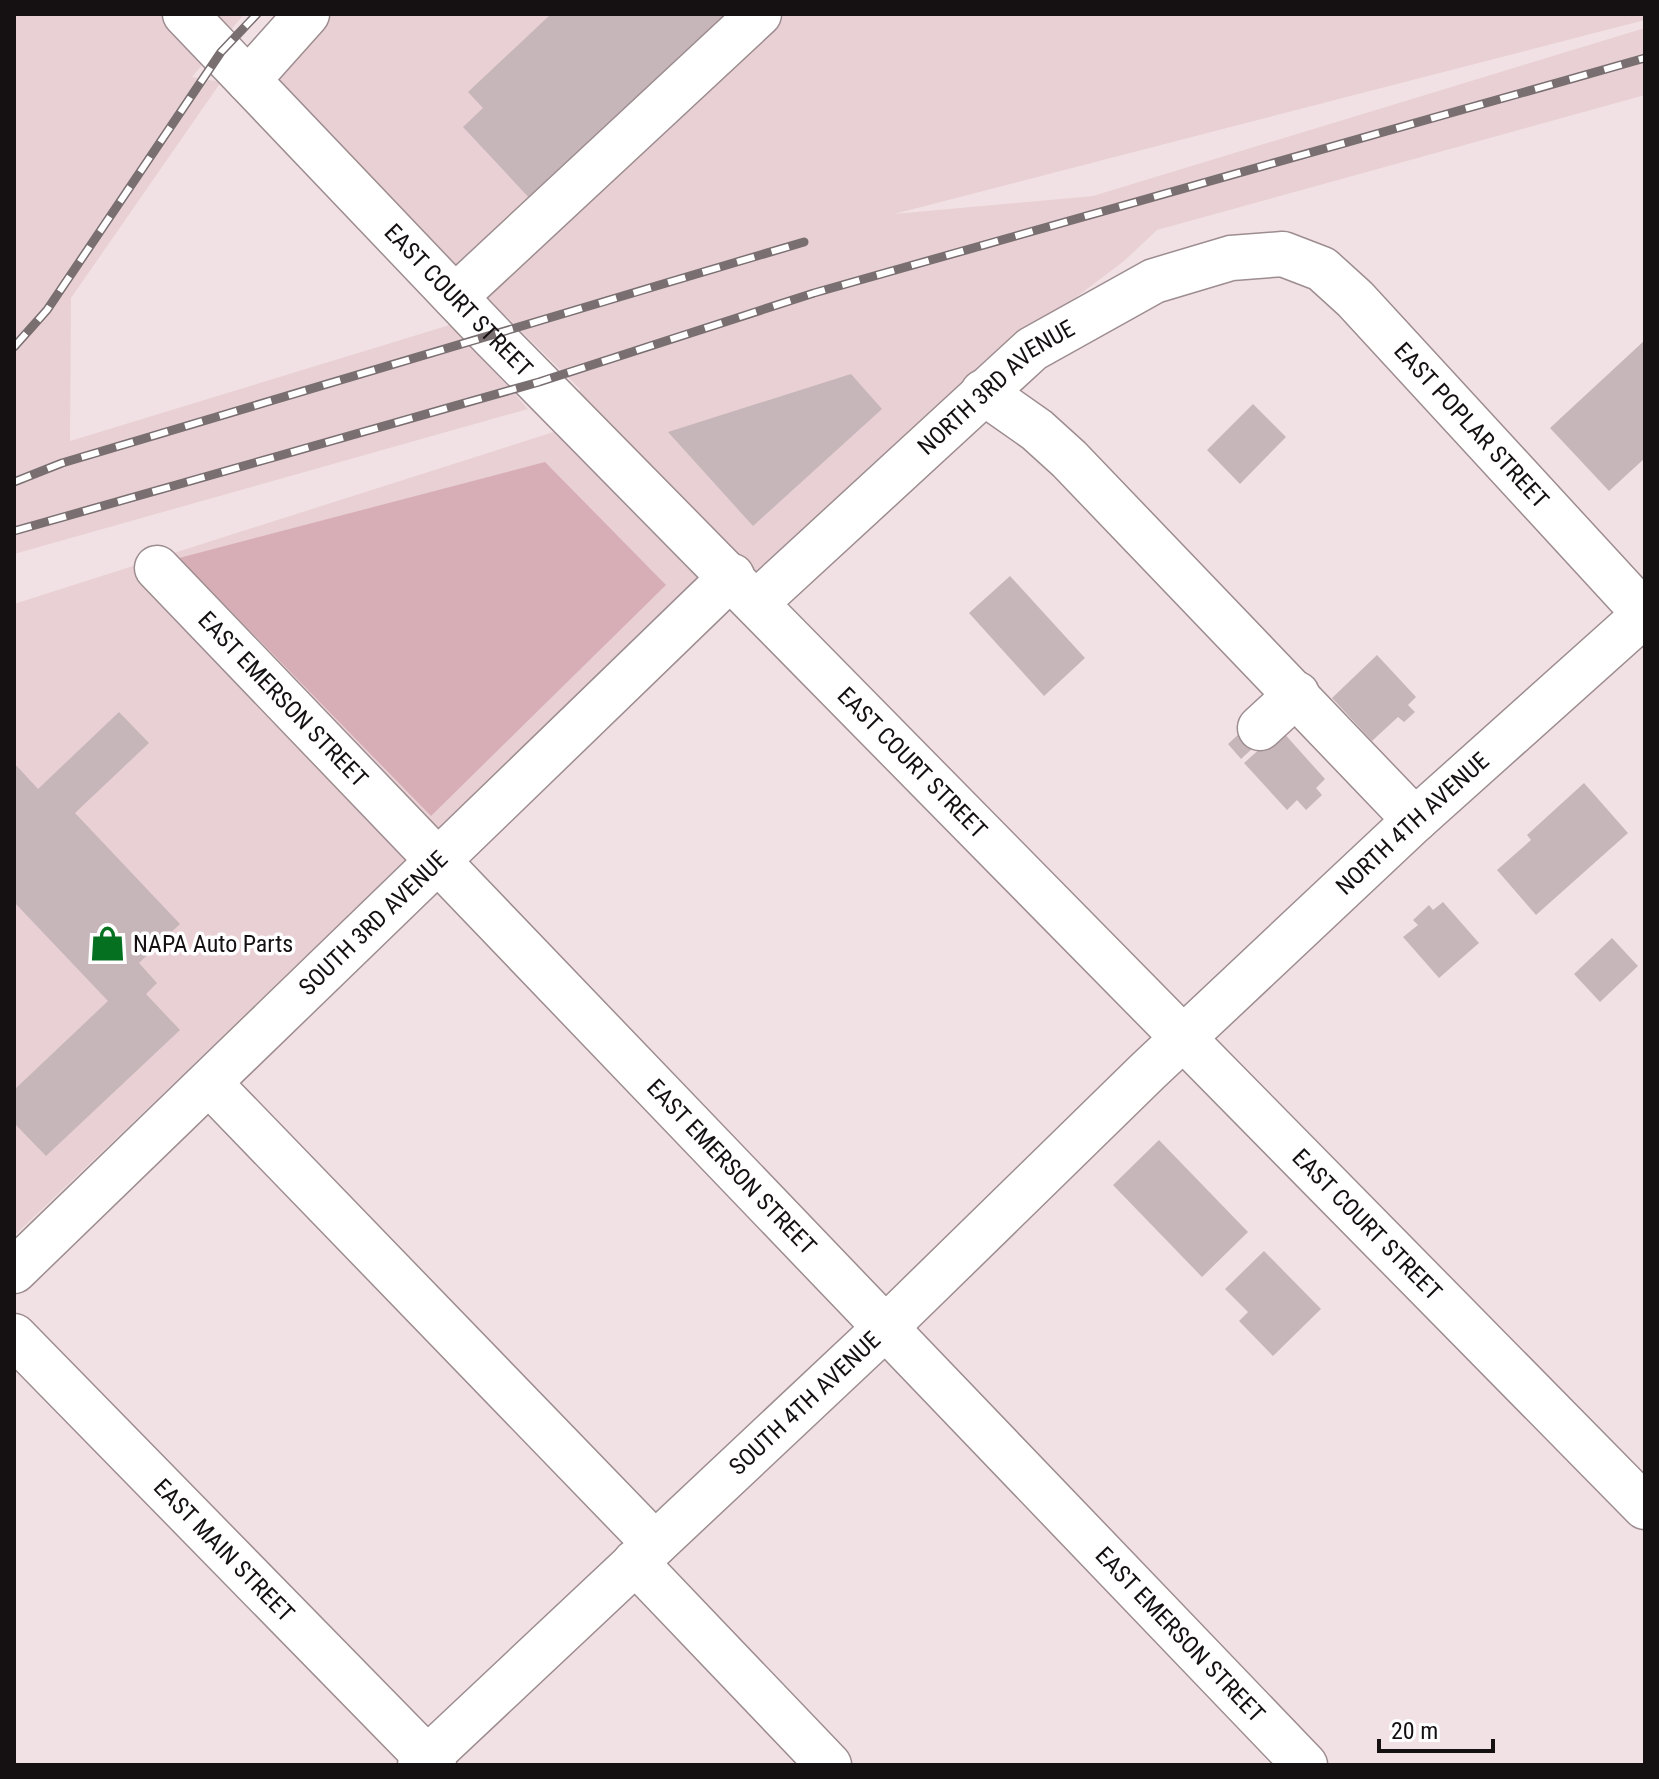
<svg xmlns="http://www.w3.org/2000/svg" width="1659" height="1779" font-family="'Roboto Condensed',sans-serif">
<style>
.built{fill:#e8d0d4}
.green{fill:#d8aeb6}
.building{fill:#c6b6b9}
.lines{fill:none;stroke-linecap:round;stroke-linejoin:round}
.minor-casing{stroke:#9d8d90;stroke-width:47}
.minor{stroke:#fff;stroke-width:44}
.rail-casing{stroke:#796e70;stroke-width:9}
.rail{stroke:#fff;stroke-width:6;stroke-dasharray:18;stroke-linecap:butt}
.labels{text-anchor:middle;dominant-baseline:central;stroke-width:7;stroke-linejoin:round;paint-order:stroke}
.street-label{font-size:24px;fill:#151011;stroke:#fff}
.poi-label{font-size:24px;fill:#151011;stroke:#fff;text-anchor:start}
</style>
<rect width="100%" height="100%" fill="#f2e1e4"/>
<path class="built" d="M14,14h230l-52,63 29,5 -150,216 -1,143 383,-117 75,85 -514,145z
M329,14h1316v6l-751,194 199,-18 552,-168v67l-488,135 -33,31 -110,83 -262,235 -176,-177 4,-13 -74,-73 -14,8 -222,-249z
M563,429l146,142 -695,665v-632z"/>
<path class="green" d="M545,462l121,123 -235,231 -252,-258z"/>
<path class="building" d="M551,14h182l-200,188 -70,-75 20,-19 -15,-16z
M1645,340v118l-36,33 -59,-63z
M851,374l31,35 -129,117 -85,-94z
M1253,404l33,33 -46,47 -33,-34z
M1010,576l75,82 -41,38 -75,-83z
M1377,655l39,42 -8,8 7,7 -11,10 -6,-5 -26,24 -40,-43z
M119,712l30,31 -74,70 105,111 -41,39 18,20 -11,11 34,36 -134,126 -32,-33v-33l94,-89 -94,-99v-139l24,26z
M1253,721l13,15 -25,23 -13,-15z
M1281,730l44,49 -9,9 6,7 -16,15 -9,-10 -10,10 -43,-47z
M1584,783l44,50 -92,82 -39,-45 34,-30 -4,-5z
M1443,902l36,41 -40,35 -36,-41 15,-12 -5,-5 16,-15 4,5z
M1612,938l26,28 -38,36 -26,-28z
M1159,1140l89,92 -46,45 -89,-92z
M1264,1251l57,58 -48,47 -34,-35 9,-9 -23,-23z"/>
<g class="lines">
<defs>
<g id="minor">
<path id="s1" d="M185,14l306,321 1154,1172"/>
<path d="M248,80l59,-66"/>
<path d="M455,297l304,-283"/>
<path d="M983,392l54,38 32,29 346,361"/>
<path id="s2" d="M157,568l1148,1197"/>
<path id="s3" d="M757,602l275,-253 122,-68 77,-23 52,-4 39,15 33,30 290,315"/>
<path d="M1260,728l37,-34"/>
<path d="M209,1083l446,461"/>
<path id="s4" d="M14,1271l718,-695"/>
<path id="s5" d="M14,1336l420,429"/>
<path d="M635,1562l194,203"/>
<path id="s6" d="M420,1765l465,-437 263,-257 267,-251 230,-206"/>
</g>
</defs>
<use href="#minor" class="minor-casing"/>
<use href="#minor" class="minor"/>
<defs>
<path id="rail" d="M14,347l33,-37 174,-258 36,-38
M14,482l48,-19 742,-221
M14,531l525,-149 275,-89 831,-235"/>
</defs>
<use href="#rail" class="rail-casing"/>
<use href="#rail" class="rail"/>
</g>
<defs>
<symbol id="shop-bare" viewBox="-9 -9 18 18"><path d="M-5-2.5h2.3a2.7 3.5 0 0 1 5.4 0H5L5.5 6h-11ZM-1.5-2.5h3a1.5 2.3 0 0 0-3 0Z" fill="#067021" stroke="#fff" stroke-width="2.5" paint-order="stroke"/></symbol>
</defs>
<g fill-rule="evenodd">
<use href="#shop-bare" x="82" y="918" width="51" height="51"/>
</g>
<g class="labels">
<g class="street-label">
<text stroke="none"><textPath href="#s1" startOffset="396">EAST COURT STREET</textPath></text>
<text stroke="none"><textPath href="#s3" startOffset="322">NORTH 3RD AVENUE</textPath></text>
<text stroke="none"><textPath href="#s3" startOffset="904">EAST POPLAR STREET</textPath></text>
<text stroke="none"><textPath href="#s2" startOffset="182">EAST EMERSON STREET</textPath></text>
<text stroke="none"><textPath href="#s1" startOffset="1044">EAST COURT STREET</textPath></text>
<text stroke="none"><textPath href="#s6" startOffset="1368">NORTH 4TH AVENUE</textPath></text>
<text stroke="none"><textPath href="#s4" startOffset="500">SOUTH 3RD AVENUE</textPath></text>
<text stroke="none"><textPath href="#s2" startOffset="830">EAST EMERSON STREET</textPath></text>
<text stroke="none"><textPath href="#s1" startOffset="1692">EAST COURT STREET</textPath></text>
<text stroke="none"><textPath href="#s6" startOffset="528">SOUTH 4TH AVENUE</textPath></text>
<text stroke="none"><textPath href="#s5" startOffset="300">EAST MAIN STREET</textPath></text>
<text stroke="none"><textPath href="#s2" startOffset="1478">EAST EMERSON STREET</textPath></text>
</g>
<g class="poi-label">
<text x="133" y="944">NAPA Auto Parts</text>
</g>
</g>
<rect width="1659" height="1779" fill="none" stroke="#151011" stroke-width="32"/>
<path d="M1379 1739v12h114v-12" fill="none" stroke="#151011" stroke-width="4"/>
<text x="1391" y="1739" font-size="24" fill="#151011" stroke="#ffffff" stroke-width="6" paint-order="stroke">20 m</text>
</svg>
